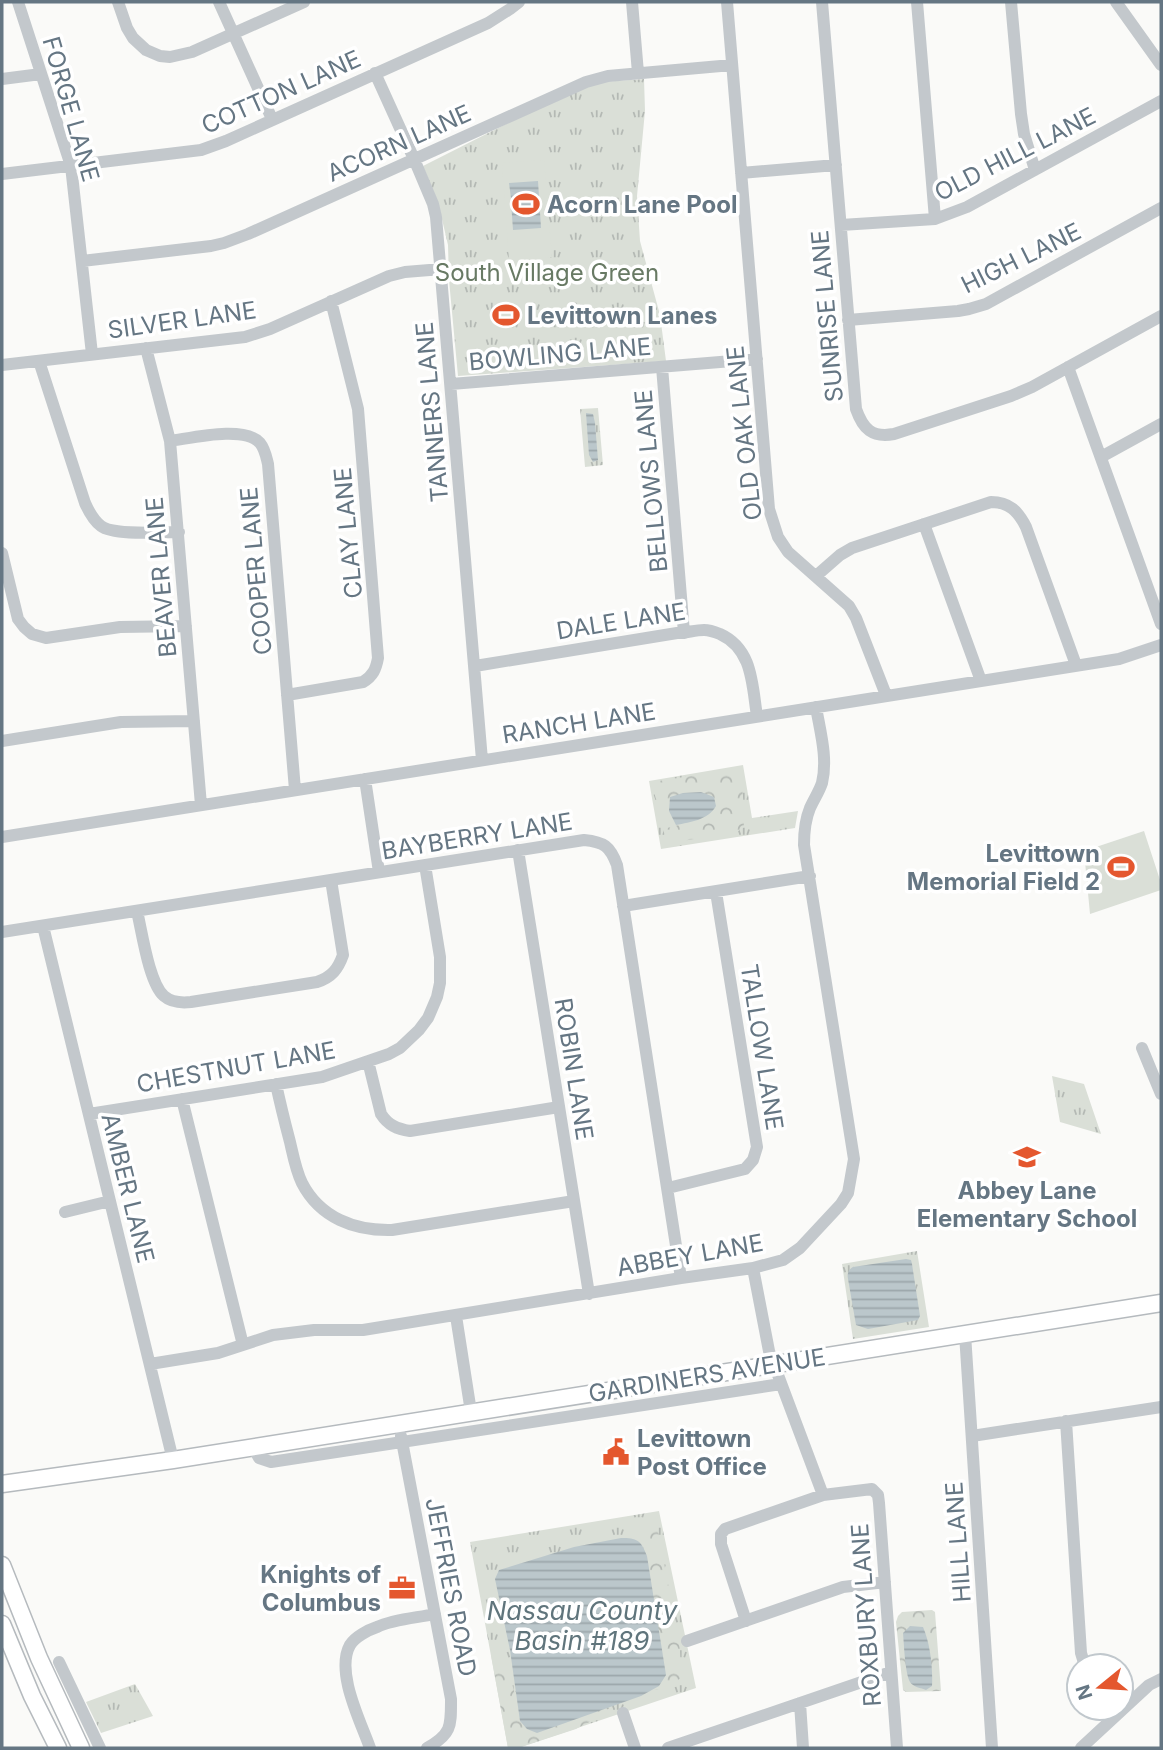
<svg xmlns="http://www.w3.org/2000/svg" width="1163" height="1750" font-family="Inter,sans-serif">
<style>
.grass{fill:url(#grass-tufts)}
.forest{fill:url(#forest-crowns)}
.pitch{fill:#dadfd7}
.water{fill:url(#water-rules)}
.lines{fill:none;stroke-linecap:round;stroke-linejoin:round}
.major-casing{stroke:#b5babe;stroke-width:19}
.minor{stroke:#c3c8cc;stroke-width:12}
.major{stroke:#fff;stroke-width:16}
.labels{text-anchor:middle;dominant-baseline:central;stroke-width:7;stroke-linejoin:round;paint-order:stroke}
.street-label{font-size:24px;fill:#657683;stroke:#fff}
.poi-label{font-size:24px;font-weight:bold;fill:#657683;stroke:#fff;text-anchor:start}
.park-label{font-size:24px;fill:#687a64;stroke:#fff}
.water-label{font-size:26px;font-style:italic;fill:#60757c;stroke:#fff}
</style>
<defs>
<pattern id="grass-tufts" width="24" height="20" patternUnits="userSpaceOnUse" patternTransform="scale(1.75)"><rect width="24" height="20" fill="#dadfd7"/><path d="M3 7l-1-3M5 7V3M7 7l1-3M15 17l-1-3M17 17v-4M19 17l1-3" fill="none" stroke="#b4b9b4"/></pattern>
<pattern id="forest-crowns" width="20" height="18" patternUnits="userSpaceOnUse" patternTransform="scale(1.75)"><rect width="20" height="18" fill="#dadfd7"/><path d="M2 6a3 3 0 1 1 6 0M12 15a3 3 0 1 1 6 0" fill="none" stroke="#b4b9b4"/></pattern>
<pattern id="water-rules" width="6" height="5" patternUnits="userSpaceOnUse" patternTransform="scale(1.75)"><rect width="6" height="5" fill="#bbc7cb"/><path d="M0 2.5h6" fill="none" stroke="#9ca6aa"/></pattern>
</defs>
<rect width="100%" height="100%" fill="#fafaf8"/>
<path class="grass" d="M644,79l1,32 -8,85 3,45 20,74 6,46 -208,15 -9,-96 -1,-35 -10,-43 -15,-36 164,-83z
M598,408l5,57 -18,2 -5,-58z
M743,765l9,53 46,-7 -3,17 -134,21 -12,-68z
M1052,1076l32,8 17,50 -41,-12z
M917,1251l12,76 -76,12 -11,-75z
M659,1511l37,177 -178,60h-10l-38,-206z
M135,1684l18,32 -52,17 -15,-31z"/>
<path class="forest" d="M733,769c13,10 10,42 11,58l-7,5 -67,11 -5,-7 -2,-7 33,-8 -26,-24 -1,6 -6,6c-8,-6 -9,-17 -10,-27z
M652,1522l5,4 20,105 3,18 1,29 -19,12 -9,-1 -10,-145 3,-16z
M932,1610l3,2 6,79 -35,1 -3,-2 -7,-68 2,-6 4,-4z
M499,1649l8,13 10,42 95,2 -17,13 -19,10 -58,19h-10l-17,-93 1,-3z"/>
<path class="pitch" d="M544,160l8,97 -43,3 -7,-97z
M1144,831l17,52v7l-71,24 -6,-63z"/>
<path class="water" d="M538,181l3,47 -28,2 -2,-28 5,-1v-3h-5l-2,-15z
M586,413l7,1 2,9 3,37 -5,2 -4,-7z
M701,792l13,5 2,9c-8,14 -25,16 -40,19l-7,-14 1,-14 13,-4z
M906,1259l5,1 1,4 8,52 -2,4 -50,9 -12,-4 -8,-46c-1,-5 0,-9 5,-12z
M621,1538c16,0 20,2 26,18l19,119 -7,11 -18,10 -104,37 -10,-4 -7,-8 -10,-71 -15,-71 4,-9 75,-23z
M910,1626l13,1c7,16 10,40 9,59l-6,4c-5,-2 -13,-3 -16,-8 -5,-9 -6,-38 -7,-49z"/>
<g class="lines">
<defs>
<path id="major" d="M2,1484l171,-24 988,-157
M2,1565l37,93 42,90
M2,1624l30,72 26,52"/>
</defs>
<use href="#major" class="major-casing"/>
<path class="minor" d="M18,2l53,164 21,188
M118,2l9,26 6,10 13,12 14,6 10,1 22,-5 112,-50
M219,2l53,117
M632,2l6,71
M727,2l42,507 9,28 10,15 61,54 7,12 30,77
M822,2l34,407c7,20 16,29 38,25l117,-38 21,-9 129,-71
M917,2l18,217
M1011,2l10,112 3,20 11,36
M1116,2l45,63
M375,73l39,86 19,45 3,13 46,543
M2,79l39,-5
M741,173l95,-8
M2,174l199,-24 25,-9 262,-118 22,-14 9,-7
M841,225l94,-6 32,-12 194,-106
M82,261l129,-15 13,-3 24,-9 338,-152 22,-6 124,-11
M848,320l110,-9 11,-2 17,-5 175,-96
M146,348l24,93 31,364
M39,361l46,142c4,9 8,17 16,23 13,10 60,6 78,6
M2,365l243,-28 25,-8 119,-53 16,-4 37,-3
M662,367l22,266
M1068,367l93,257
M451,384l306,-25
M170,441c22,-3 74,-16 90,2 5,6 6,13 8,21l27,326
M1101,457l60,-33
M924,524l57,157
M2,553l16,66 6,8 8,7 14,4 74,-11 66,-1
M816,576l24,-21 12,-7 139,-46c18,0 27,9 35,25l50,138
M475,666l202,-33c9,0 18,-3 27,-3 6,0 11,2 16,4 33,15 32,51 37,82
M287,695l76,-13c10,-6 13,-13 15,-24l-20,-249 -27,-108
M2,741l119,-19 73,-1
M365,779l14,93
M2,837l1117,-178 42,-14
M518,850l71,444
M623,906l187,-30
M137,911c5,21 12,72 27,85 8,7 18,7 27,6l126,-20c15,-5 21,-13 26,-27l-12,-75
M43,926l130,534
M2,932l582,-92c20,2 26,6 33,25l64,413
M1142,1048l19,46
M368,1061l13,53c7,11 16,15 29,17l149,-24
M276,1084c4,19 9,39 14,58 3,13 6,29 12,41 18,35 53,48 90,47l182,-29
M182,1099l61,246
M89,1114l233,-37 67,-23 11,-6 19,-18 9,-12 9,-21 3,-14v-26l-15,-92
M668,1188l77,-19 8,-9 4,-13 -41,-255
M65,1212l45,-11
M753,1268l16,83 54,144
M456,1316l15,96
M965,1334l27,414
M150,1364l68,-11 55,-18 41,-5h49l318,-52 72,-10 30,-8 17,-12 41,-44 7,-11 6,-34 -50,-314c0,-13 1,-25 6,-37 4,-9 9,-16 12,-25 6,-25 -2,-52 -6,-76
M1066,1421l15,232 4,13
M401,1436l50,263c0,27 1,35 -24,49
M972,1436l189,-29
M253,1447l6,11 12,4 510,-78
M746,1621l-25,-77v-10l4,-5 98,-34 49,-6 6,6 1,8 18,245
M687,1641l156,-54 42,-5
M59,1662l41,86
M800,1703l3,45
M623,1713l12,35
M370,1748c-9,-26 -35,-76 -20,-103 5,-8 18,-15 27,-18 17,-8 39,-9 58,-13
M668,1748l223,-76
M1081,1748l68,-63 12,-6"/>
<use href="#major" class="major"/>
</g>
<defs>
<symbol id="stadium-bare" viewBox="-9 -9 18 18"><path d="M0-5a6.5 5 0 1 0 0 10a6.5 5 0 1 0 0-10ZM-3.5-1.8h7v3.6h-7Z" fill="#e4572e" stroke="#fff" stroke-width="2.5" paint-order="stroke"/></symbol>
<symbol id="school-bare" viewBox="-9 -9 18 18"><path d="M0-5L7-2L0 1L-7-2ZM-4 1L0 2.5L4 1V4Q0 6-4 4Z" fill="#e4572e" stroke="#fff" stroke-width="2.5" paint-order="stroke"/></symbol>
<symbol id="civic-bare" viewBox="-9 -9 18 18"><path d="M-.6-6.5H3V-4.5H.6V-3L4-1V1h2V6H-6V1h2V-1L-.6-3ZM-1.2 2.5V6h2.4V2.5Z" fill="#e4572e" stroke="#fff" stroke-width="2.5" paint-order="stroke"/></symbol>
<symbol id="office-bare" viewBox="-9 -9 18 18"><path d="M-6-3h4V-5.5h4V-3h4V5H-6ZM-1-4.5V-3h2v-1.5ZM-6 0V1H6V0Z" fill="#e4572e" stroke="#fff" stroke-width="2.5" paint-order="stroke"/></symbol>
</defs>
<g fill-rule="evenodd">
<use href="#stadium-bare" x="507" y="185" width="38" height="38"/>
<use href="#stadium-bare" x="487" y="296" width="38" height="38"/>
<use href="#stadium-bare" x="1102" y="848" width="38" height="38"/>
<use href="#school-bare" x="1008" y="1138" width="38" height="38"/>
<use href="#civic-bare" x="597" y="1433" width="38" height="38"/>
<use href="#office-bare" x="383" y="1569" width="38" height="38"/>
</g>
<g class="labels">
<g class="street-label">
<text transform="translate(281 92) rotate(-24)">COTTON LANE</text>
<text transform="translate(71 109) rotate(74)">FORGE LANE</text>
<text transform="translate(399 143) rotate(-24)">ACORN LANE</text>
<text transform="translate(1015 154) rotate(-27)">OLD HILL LANE</text>
<text transform="translate(1021 258) rotate(-26)">HIGH LANE</text>
<text transform="translate(827 316) rotate(-95)">SUNRISE LANE</text>
<text transform="translate(182 320) rotate(-8)">SILVER LANE</text>
<text transform="translate(560 354) rotate(-5)">BOWLING LANE</text>
<text transform="translate(432 412) rotate(-95)">TANNERS LANE</text>
<text transform="translate(744 433) rotate(-96)">OLD OAK LANE</text>
<text transform="translate(651 481) rotate(-95)">BELLOWS LANE</text>
<text transform="translate(348 533) rotate(-95)">CLAY LANE</text>
<text transform="translate(256 571) rotate(-95)">COOPER LANE</text>
<text transform="translate(161 577) rotate(-95)">BEAVER LANE</text>
<text transform="translate(621 621) rotate(-9)">DALE LANE</text>
<text transform="translate(579 723) rotate(-9)">RANCH LANE</text>
<text transform="translate(477 836) rotate(-9)">BAYBERRY LANE</text>
<text transform="translate(762 1047) rotate(81)">TALLOW LANE</text>
<text transform="translate(236 1067) rotate(-10)">CHESTNUT LANE</text>
<text transform="translate(574 1069) rotate(81)">ROBIN LANE</text>
<text transform="translate(128 1188) rotate(76)">AMBER LANE</text>
<text transform="translate(690 1255) rotate(-10)">ABBEY LANE</text>
<text transform="translate(707 1375) rotate(-9)">GARDINERS AVENUE</text>
<text transform="translate(958 1542) rotate(-94)">HILL LANE</text>
<text transform="translate(451 1587) rotate(79)">JEFFRIES ROAD</text>
<text transform="translate(866 1615) rotate(-94)">ROXBURY LANE</text>
</g>
<g class="poi-label">
<text x="547" y="204">Acorn Lane Pool</text>
<text x="527" y="315">Levittown Lanes</text>
<text x="1100" y="853" text-anchor="end">Levittown<tspan x="1100" dy="28">Memorial Field 2</tspan></text>
<text x="1027" y="1190" text-anchor="middle">Abbey Lane<tspan x="1027" dy="28">Elementary School</tspan></text>
<text x="637" y="1438">Levittown<tspan x="637" dy="28">Post Office</tspan></text>
<text x="381" y="1574" text-anchor="end">Knights of<tspan x="381" dy="28">Columbus</tspan></text>
</g>
<g class="park-label">
<text x="547" y="272">South Village Green</text>
</g>
<g class="water-label">
<text x="582" y="1610">Nassau County<tspan x="582" dy="30">Basin #189</tspan></text>
</g>
</g>
<rect width="1163" height="1750" fill="none" stroke="#657683" stroke-width="7"/>
<g transform="translate(1100 1687) rotate(252)"><circle r="33" fill="#ffffff" stroke="#c1c8cd" stroke-width="2"/>
<path d="M0-5L12 26L0 18L-12 26Z" fill="#e4572e"/>
<text y="-10" font-size="19" font-weight="bold" text-anchor="middle" fill="#657683">N</text>
</g>
</svg>
